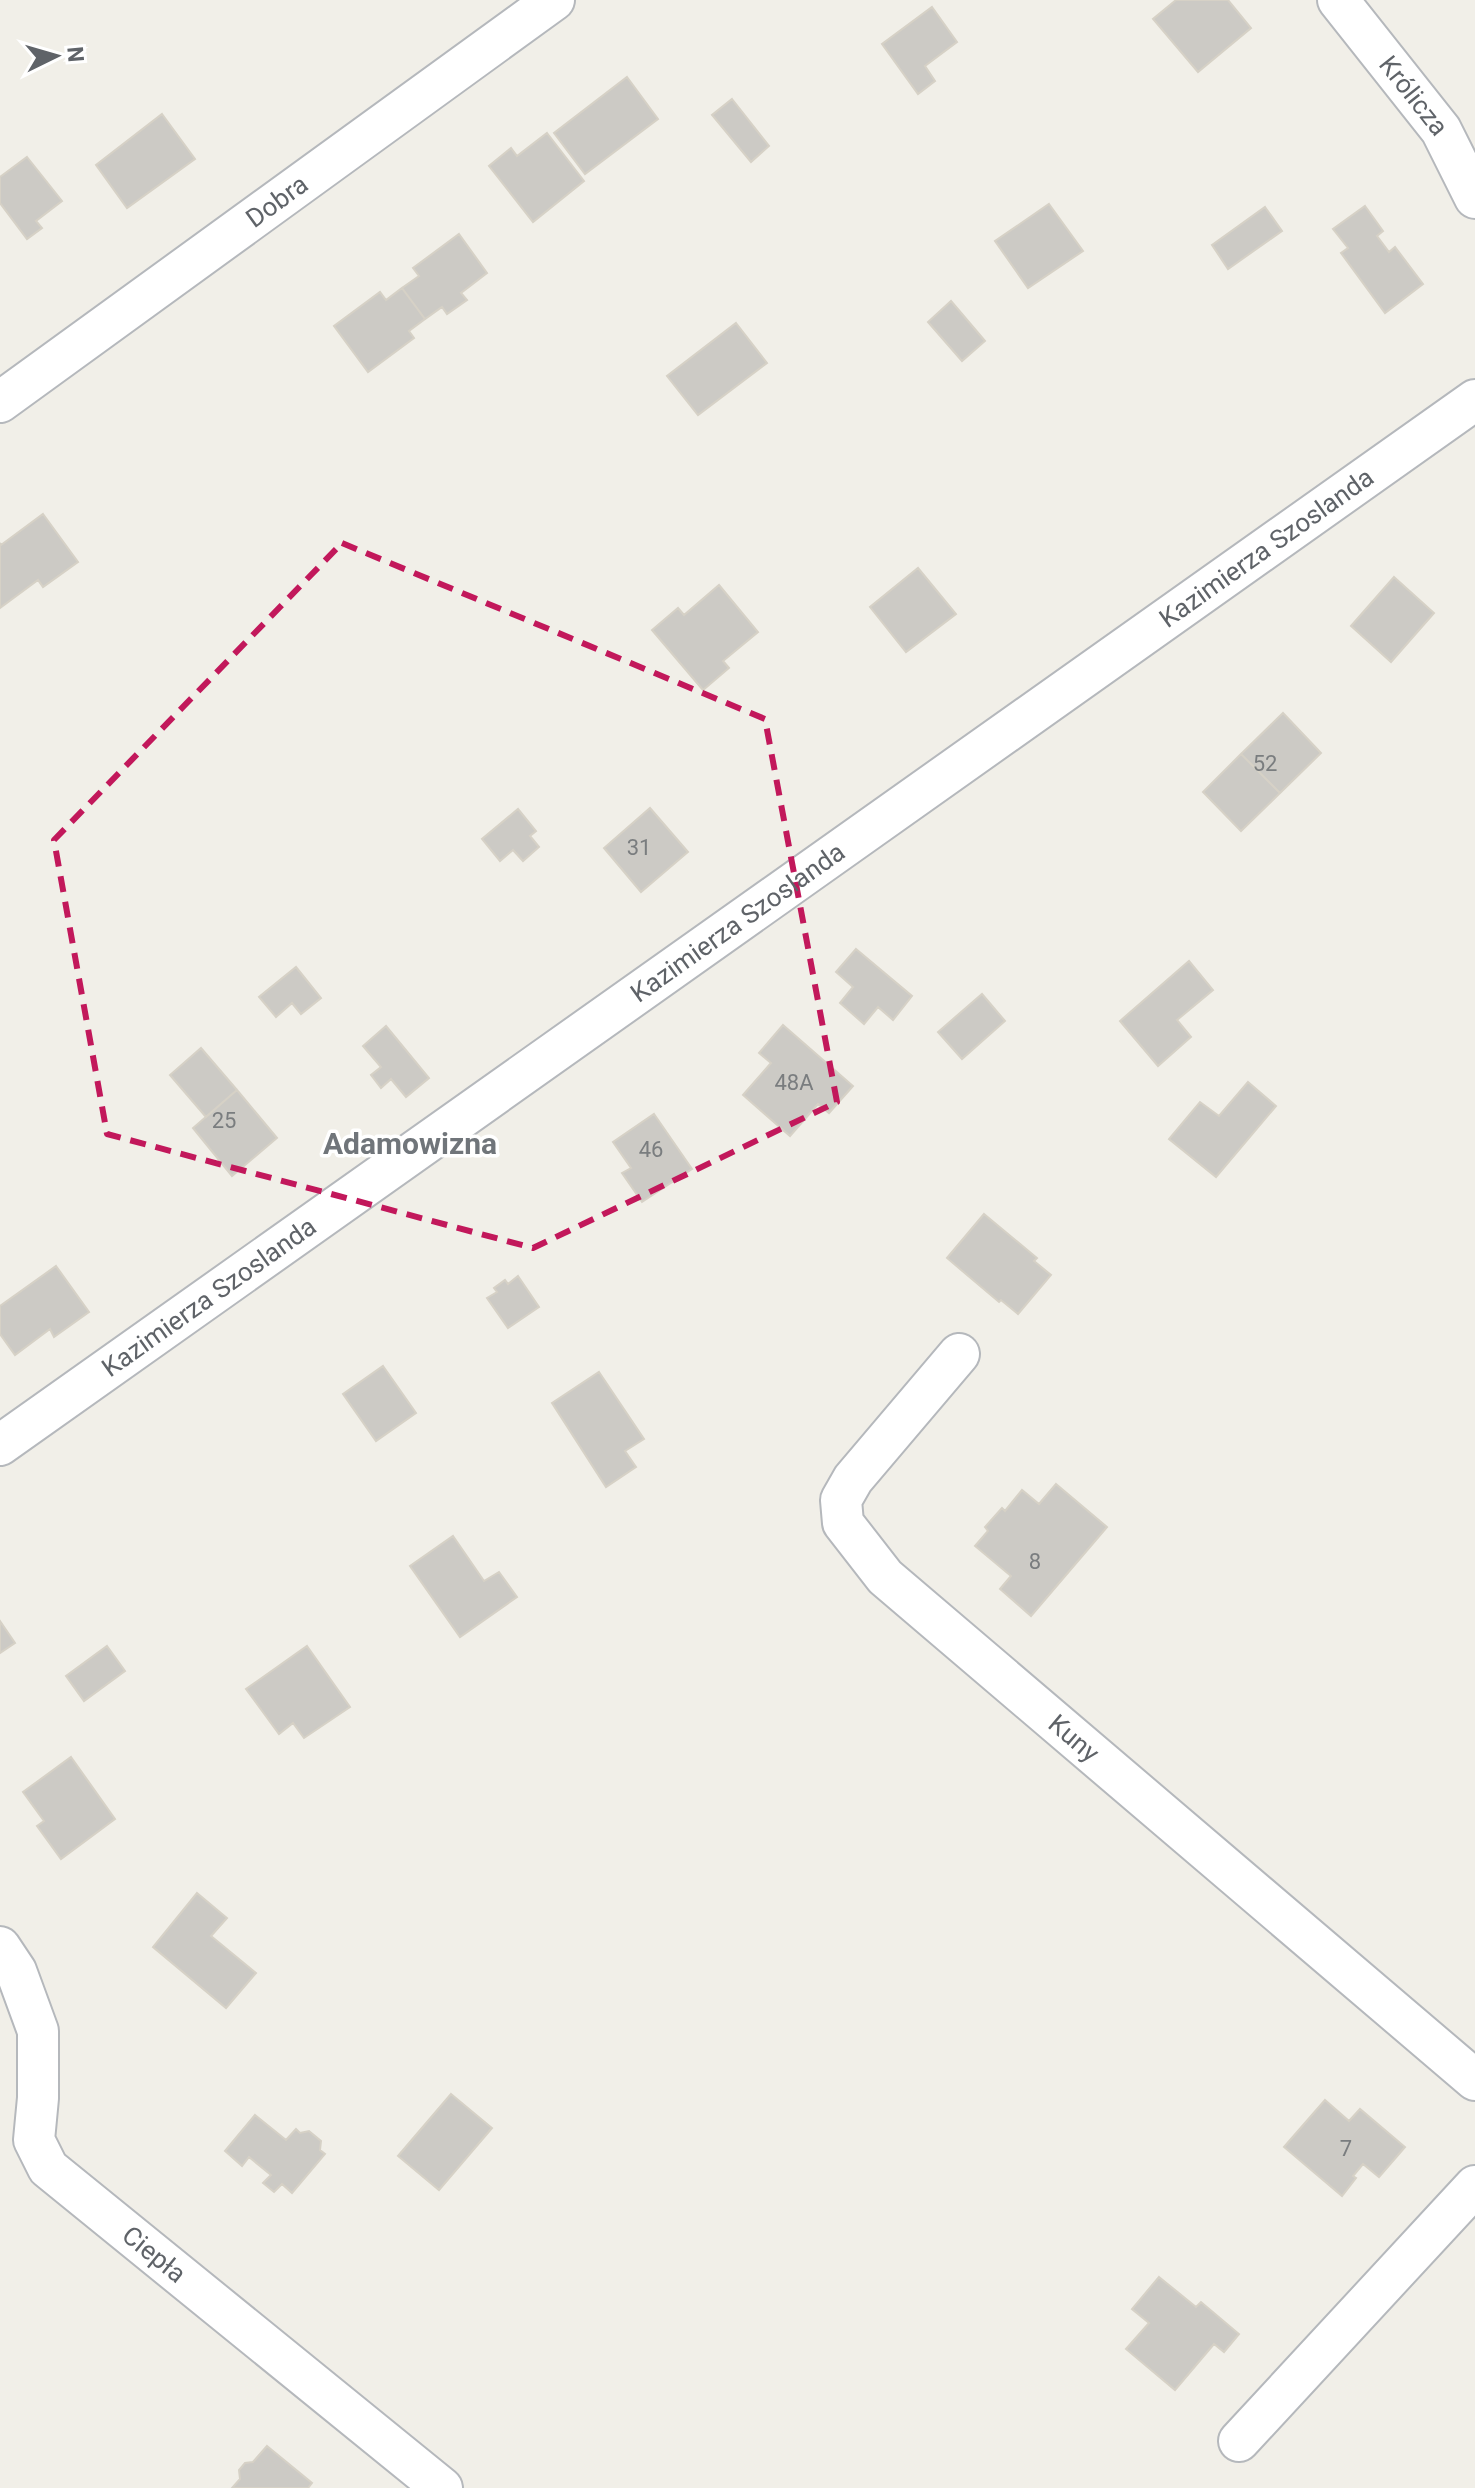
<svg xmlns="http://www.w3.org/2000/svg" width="1475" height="2488" font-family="Roboto,sans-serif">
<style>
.building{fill:#cccac5;stroke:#d6d1c6;stroke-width:2}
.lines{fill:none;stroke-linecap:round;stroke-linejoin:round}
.minor-casing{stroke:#b5b8bc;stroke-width:44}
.minor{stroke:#fff;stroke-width:40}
.marked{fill:none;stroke:#c2185b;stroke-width:6;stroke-dasharray:16 10;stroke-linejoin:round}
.labels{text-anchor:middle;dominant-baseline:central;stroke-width:7;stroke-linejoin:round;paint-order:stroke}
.number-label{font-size:22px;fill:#7a7d7f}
.street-label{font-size:26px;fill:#5f6368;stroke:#fff}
.quarter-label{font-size:30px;font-weight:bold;fill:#70757a;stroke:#fff}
</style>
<rect width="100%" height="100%" fill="#f1efe8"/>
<path class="building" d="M1176,0h52l23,28 -53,44 -45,-53z
M932,7l25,35 -32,24 10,15 -17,13 -36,-50z
M627,77l31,42 -73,55 -31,-41z
M732,99l37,47 -18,16 -39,-47z
M162,114l33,45 -68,49 -31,-43z
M547,133l37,48 -51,41 -44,-56 22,-18 6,8z
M27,157l35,44 -26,20 6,7 -15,11 -27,-36v-26z
M1049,204l34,47 -55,37 -33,-47z
M1365,206l18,25 -6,5 12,16 6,-5 28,37 -38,29 -44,-60 7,-5 -15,-19z
M1265,207l17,24 -54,38 -16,-24z
M459,234l28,39 -26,20 6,7 -20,14 -5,-7 -17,12 -23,-31 17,-12 -6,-8z
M402,288l23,31 -16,12 5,7 -46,34 -34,-46 46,-34 6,8z
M951,301l34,40 -23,20 -34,-39z
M736,323l31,40 -69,52 -31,-39z
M43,514l35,48 -35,25 -5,-7 -38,28v-65l1,2z
M918,568l38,46 -50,38 -36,-45z
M1394,577l40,36 -43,49 -40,-36z
M719,585l39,47 -35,29 6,7 -26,22 -51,-60 26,-22 6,7z
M1283,713l38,40 -41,40 -39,-39z
M1241,754l39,39 -39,38 -38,-39z
M650,808l38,44 -47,40 -37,-44z
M518,809l18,22 -6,5 9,11 -16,14 -10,-11 -13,11 -18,-22z
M856,949l56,47 -19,24 -15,-13 -14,17 -24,-21 13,-16 -17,-15z
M1189,961l24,29 -36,30 14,17 -33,29 -38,-45z
M296,967l25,31 -20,16 -9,-11 -16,14 -17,-20z
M982,994l23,27 -43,38 -24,-27z
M783,1025l70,61 -24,27 -11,-9 -28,32 -47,-41 28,-32 -12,-10z
M386,1026l43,52 -23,19 -15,-18 -10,9 -10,-13 10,-8 -18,-21z
M201,1048l36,42 -31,27 -36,-42z
M1248,1082l28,24 -60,71 -47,-38 31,-37 19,14z
M237,1090l40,48 -45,38 -39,-48z
M654,1114l38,55 -50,33 -20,-29 9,-5 -18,-26z
M984,1214l53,44 -3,3 17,14 -33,39 -17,-14 -2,2 -52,-44z
M56,1266l33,46 -35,25 -4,-8 -35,26 -15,-21v-28z
M518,1276l21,31 -31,21 -21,-30 10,-6 -3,-4 11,-8 3,4z
M383,1366l33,47 -40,28 -33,-47z
M599,1372l45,67 -19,12 11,16 -30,20 -54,-84z
M1056,1484l51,43 -76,89 -31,-27 11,-13 -36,-30 13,-15 -3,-4 17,-19 3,3 17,-21 17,14z
M453,1536l31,45 15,-9 18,25 -57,40 -50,-71z
M0,1621l15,22 -15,10z
M107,1646l18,25 -41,30 -18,-25z
M307,1646l43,61 -46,31 -11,-15 -14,11 -33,-45z
M71,1757l44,62 -54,40 -24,-33 7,-5 -21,-29z
M197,1893l30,25 -16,18 45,37 -30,35 -73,-61z
M451,2094l41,34 -53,62 -41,-34z
M1325,2100l24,21 11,-12 45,38 -26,30 -16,-13 -10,12 3,2 -14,18 -58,-49z
M255,2115l31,25 10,-11 4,4 9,-2 12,10 -1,9 5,4 -33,39 -10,-9 -8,8 -11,-9 8,-8 -22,-18 -7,9 -17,-15z
M1159,2277l37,30 5,-5 38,32 -15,18 -10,-8 -39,46 -49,-41 23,-26 -17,-14z
M267,2446l45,37 -4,5h-76l8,-9 -1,-9 6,-7 8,-1z"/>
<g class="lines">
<defs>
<g id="minor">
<path id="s1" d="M1338,0l103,130 34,68"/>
<path id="s2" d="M0,402l554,-402"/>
<path id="s3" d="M959,1354l-106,125 -12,21 2,23 42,54 590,503"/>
<path id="s4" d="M0,1445l1475,-1045"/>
<path id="s5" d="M0,1947l16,24 22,60v67l-4,42 14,28 394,320"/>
<path d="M1239,2441l236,-255"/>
</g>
</defs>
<use href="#minor" class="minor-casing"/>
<use href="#minor" class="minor"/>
</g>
<path class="marked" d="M342,543l423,176 72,383 -304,146 -426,-114 -53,-294z"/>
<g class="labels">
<g class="number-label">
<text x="1265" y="763">52</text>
<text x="639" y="847">31</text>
<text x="794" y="1082">48A</text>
<text x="224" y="1120">25</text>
<text x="651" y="1149">46</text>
<text x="1035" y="1561">8</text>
<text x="1346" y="2148">7</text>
</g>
<g class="street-label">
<text stroke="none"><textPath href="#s1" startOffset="122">Królicza</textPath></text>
<text stroke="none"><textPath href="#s2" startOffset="342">Dobra</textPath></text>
<text stroke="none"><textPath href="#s4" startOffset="1552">Kazimierza Szoslanda</textPath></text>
<text stroke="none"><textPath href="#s4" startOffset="904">Kazimierza Szoslanda</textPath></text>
<text stroke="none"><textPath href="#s4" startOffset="256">Kazimierza Szoslanda</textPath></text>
<text stroke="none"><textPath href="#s3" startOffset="528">Kuny</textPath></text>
<text stroke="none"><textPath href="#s5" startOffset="370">Ciepła</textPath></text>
</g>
<g class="quarter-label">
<text x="410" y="1143">Adamowizna</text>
</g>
</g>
<g transform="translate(56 56) rotate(85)" stroke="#ffffff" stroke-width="6" paint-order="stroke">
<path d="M0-6L14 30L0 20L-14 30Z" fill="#5f6368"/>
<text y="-12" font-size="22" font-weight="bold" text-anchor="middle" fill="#5f6368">N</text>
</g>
</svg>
